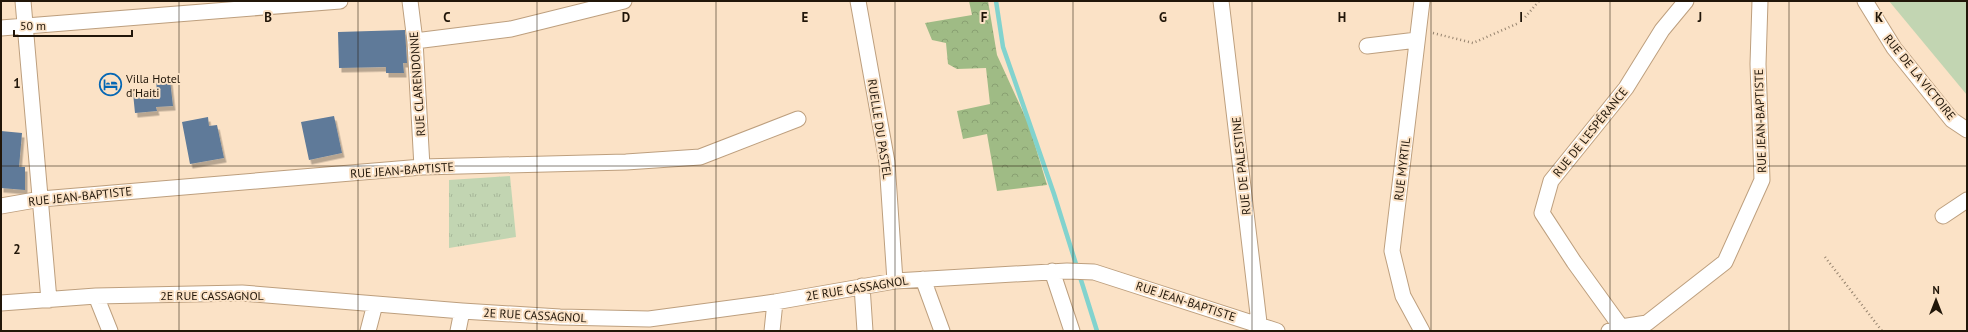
<svg xmlns="http://www.w3.org/2000/svg" width="1968" height="332" font-family="'PT Sans',sans-serif">
<style>
.grass{fill:url(#grass-tufts)}
.forest{fill:url(#forest-crowns)}
.pitch{fill:#c2d5b2}
.lines{fill:none;stroke-linecap:round;stroke-linejoin:round}
.stream{stroke:#82d3ce;stroke-width:4.5}
.building{fill:#5e7a99;filter:url(#shadow)}
.minor-casing{stroke:#bd9f7e;stroke-width:17}
.path{stroke:#95836e;stroke-width:2.5;stroke-dasharray:1 3;stroke-linecap:butt}
.minor{stroke:#fff;stroke-width:15}
.grid{fill:none;stroke:#211609;stroke-width:1;stroke-opacity:0.55}
.labels{text-anchor:middle;dominant-baseline:central;stroke-width:4;stroke-linejoin:round;paint-order:stroke}
.street-label{font-size:12px;fill:#211609;stroke:#fbe2c6}
.poi-label{font-size:12px;fill:#211609;stroke:#fbe2c6;text-anchor:start}
.grid-label{font-size:13px;text-anchor:middle;font-weight:bold;fill:#211609;stroke:#fbe2c6;stroke-width:4;stroke-linejoin:round;paint-order:stroke}
</style>
<defs>
<pattern id="grass-tufts" width="24" height="20" patternUnits="userSpaceOnUse"><rect width="24" height="20" fill="#c2d5b2"/><path d="M3 7l-1-3M5 7V3M7 7l1-3M15 17l-1-3M17 17v-4M19 17l1-3" fill="none" stroke="#a6b698"/></pattern>
<pattern id="forest-crowns" width="20" height="18" patternUnits="userSpaceOnUse"><rect width="20" height="18" fill="#9fbb85"/><path d="M2 6a3 3 0 1 1 6 0M12 15a3 3 0 1 1 6 0" fill="none" stroke="#89a072"/></pattern>
<filter id="shadow"><feDropShadow dx="2.5" dy="4.5" stdDeviation="0" flood-color="#0004"/></filter>
</defs>
<rect width="100%" height="100%" fill="#fbe2c6"/>
<path class="grass" d="M510,176l6,61 -67,11v-68z"/>
<path class="forest" d="M969,1h19l9,54 32,70 18,60 -50,6 -10,-57 -24,5 -6,-28 33,-7 -4,-36 -29,1 -9,-5 -2,-21 -14,-3 -7,-17 47,-8z"/>
<path class="pitch" d="M1889,1h78v94z"/>
<g class="lines">
<path class="stream" d="M996,1l7,46 51,147 43,137"/>
</g>
<path class="building" d="M405,30l2,33h-4l1,10h-18v-6l-47,1 -1,-36z
M170,80l3,26 -17,1 1,4 -22,2 -2,-20 24,-2 -1,-10z
M334,116l8,37 -33,7 -8,-38z
M208,117l1,9 8,-1 7,33 -34,6 -8,-42z
M1,131l21,2 -3,34h6v23l-24,-2z"/>
<g class="lines">
<defs>
<path id="minor" d="M23,1l26,299
M410,1l5,40 7,126
M858,1l29,161 8,119
M1221,1l39,330
M1422,1l-30,250 11,45 19,35
M1865,1l29,47 58,72 15,10
M1,28l339,-27
M415,41l96,-12 113,-28
M1367,46l50,-6
M1,206l40,-7 381,-32 204,-5 74,-5 98,-38
M1943,216l24,-16
M1052,271l20,60
M923,279l19,52
M862,286l3,45
M96,296l14,35
M1,303l95,-7 146,-3 220,18 98,6 89,2 126,-17 120,-21 172,-10 27,1 183,59
M1621,327l-47,-65 -32,-49 9,-32 75,-93 36,-58 24,-29
M368,331l7,-27
M458,331l4,-20
M772,331l3,-29
M1609,331l12,-4 26,-4 78,-61 37,-82 -4,-116 2,-63"/>
</defs>
<use href="#minor" class="minor-casing"/>
<path class="path" d="M1433,33l40,10 48,-21 18,-21
M1825,257l57,74"/>
<use href="#minor" class="minor"/>
</g>
<path class="grid" d="M179,1v330M358,1v330M537,1v330M716,1v330M895,1v330M1073,1v330M1252,1v330M1431,1v330M1610,1v330M1789,1v330M1,166h1966"/>
<defs>
<symbol id="hotel-ring" viewBox="-11 -11 22 22"><circle r="9.5" fill="#fbe2c6" stroke="#0567b4" stroke-width="1.5"/><path d="M-6-4.5h1.5V1H6V5H4.5V3h-9V5H-6ZM-4 0a1.8 1.8 0 1 1 3.6 0ZM.5 0V-2.5h3Q6-2.5 6 0Z" fill="#0567b4"/></symbol>
</defs>
<g fill-rule="evenodd">
<use href="#hotel-ring" x="98" y="72" width="25" height="25"/>
</g>
<g class="labels">
<g class="street-label">
<text transform="translate(1920 77) rotate(51)">RUE DE LA VICTOIRE</text>
<text transform="translate(417 84) rotate(-94)">RUE CLARENDONNE</text>
<text transform="translate(1760 121) rotate(-92)">RUE JEAN-BAPTISTE</text>
<text transform="translate(880 129) rotate(81)">RUELLE DU PASTEL</text>
<text transform="translate(1590 132) rotate(-51)">RUE DE L'ESPÉRANCE</text>
<text transform="translate(1241 166) rotate(-96)">RUE DE PALESTINE</text>
<text transform="translate(1402 169) rotate(-83)">RUE MYRTIL</text>
<text transform="translate(402 170) rotate(-4)">RUE JEAN-BAPTISTE</text>
<text transform="translate(80 196) rotate(-6)">RUE JEAN-BAPTISTE</text>
<text transform="translate(857 288) rotate(-9)">2E RUE CASSAGNOL</text>
<text x="212" y="295">2E RUE CASSAGNOL</text>
<text transform="translate(1186 301) rotate(18)">RUE JEAN-BAPTISTE</text>
<text transform="translate(535 315) rotate(3)">2E RUE CASSAGNOL</text>
</g>
<g class="poi-label">
<text x="126" y="78">Villa Hotel<tspan x="126" dy="14">d'Haiti</tspan></text>
</g>
</g>
<g class="grid-label">
<text x="268" y="22">B</text>
<text x="447" y="22">C</text>
<text x="626" y="22">D</text>
<text x="805" y="22">E</text>
<text x="984" y="22">F</text>
<text x="1163" y="22">G</text>
<text x="1342" y="22">H</text>
<text x="1521" y="22">I</text>
<text x="1700" y="22">J</text>
<text x="1879" y="22">K</text>
<text x="17" y="88">1</text>
<text x="17" y="254">2</text>
</g>
<rect width="1968" height="332" fill="none" stroke="#211609" stroke-width="4"/>
<g transform="translate(1936 300)" stroke="#fbe2c6" stroke-width="3" paint-order="stroke">
<path d="M0-3L7 15L0 10L-7 15Z" fill="#211609"/>
<text y="-6" font-size="11" font-weight="bold" text-anchor="middle" fill="#211609">N</text>
</g>
<path d="M14 30v6h118v-6" fill="none" stroke="#211609" stroke-width="2"/>
<text x="20" y="30" font-size="12" fill="#211609" stroke="#fbe2c6" stroke-width="3" paint-order="stroke">50 m</text>
</svg>
